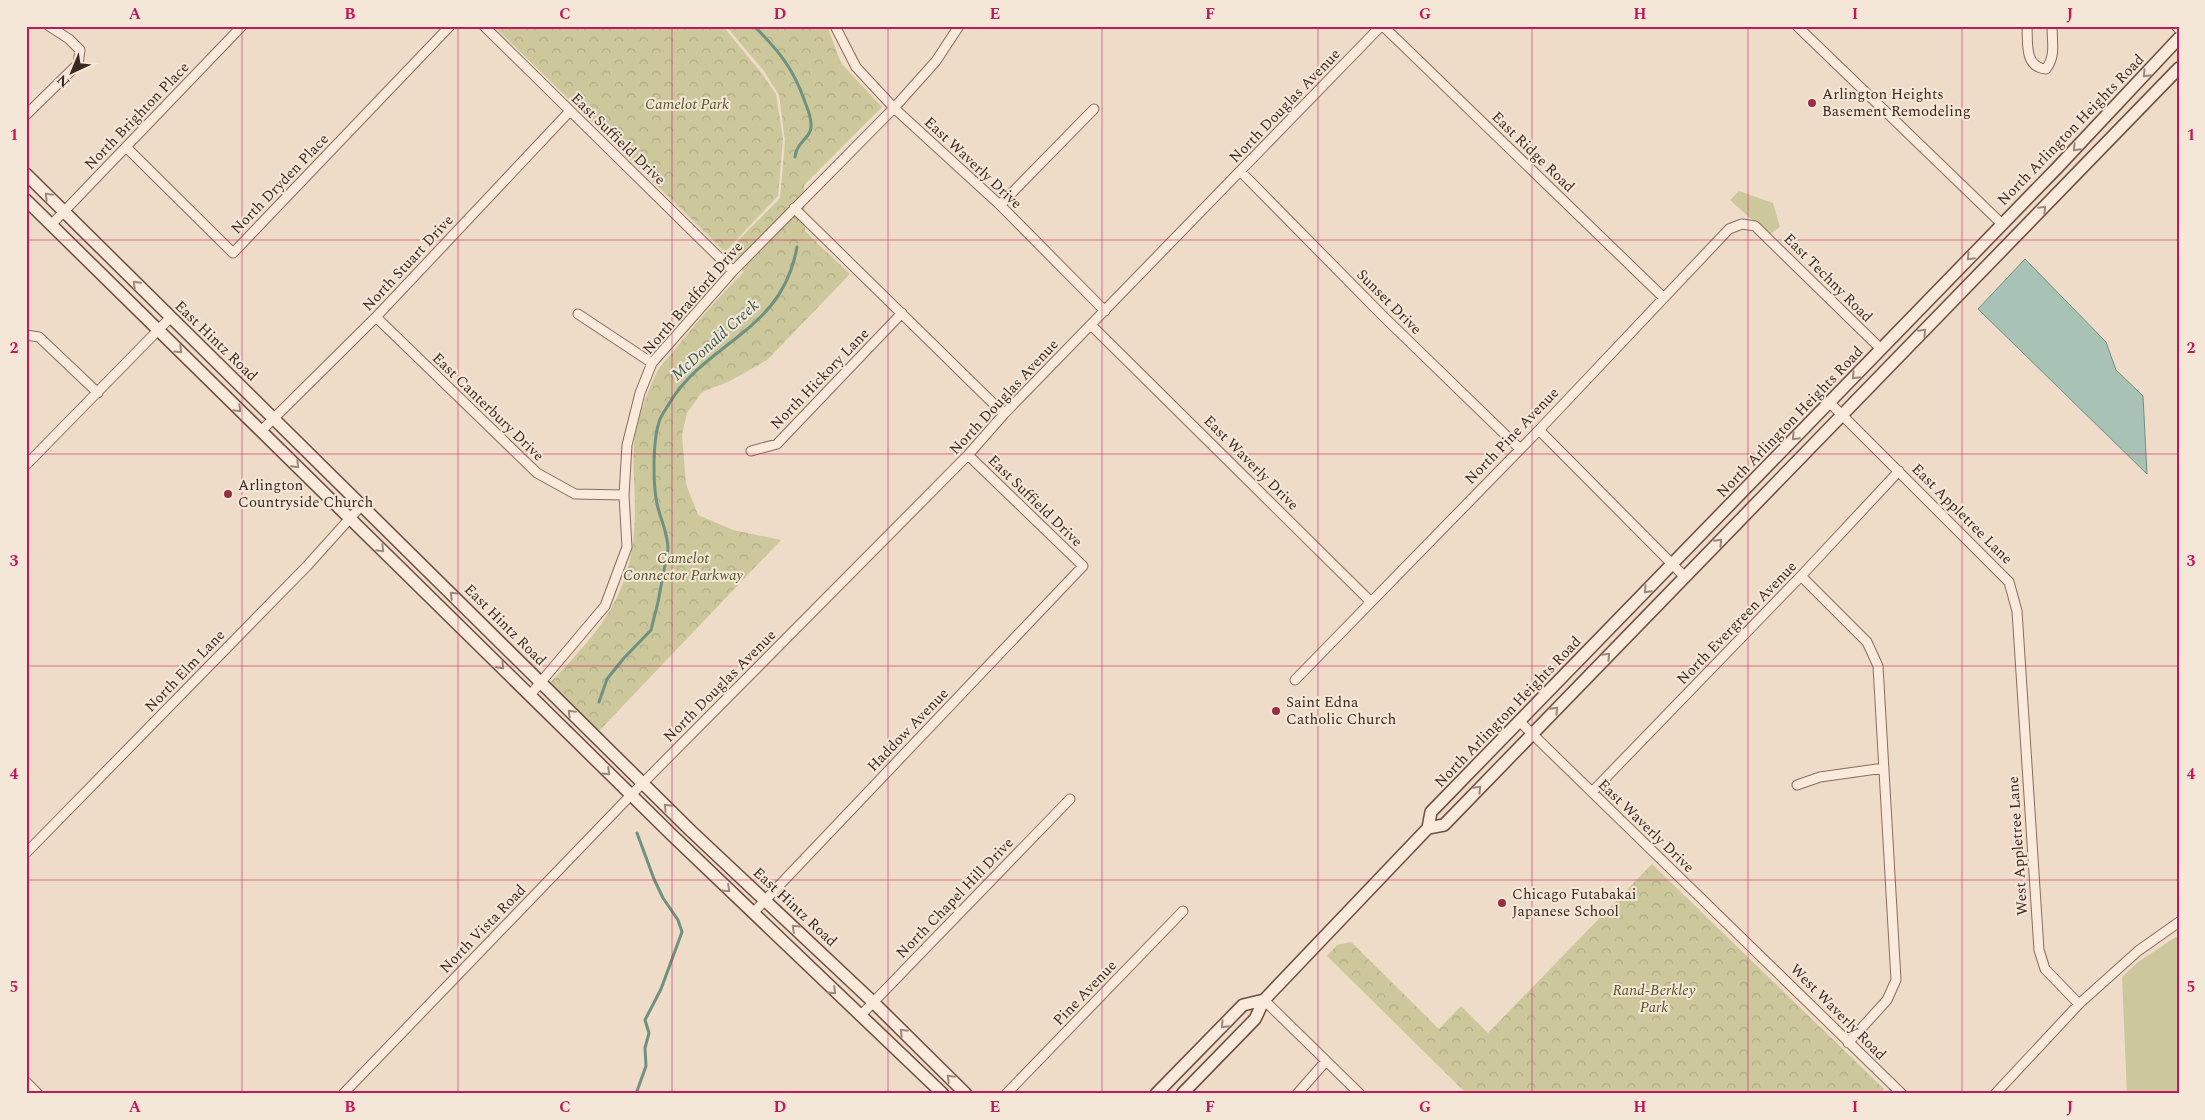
<svg xmlns="http://www.w3.org/2000/svg" width="2205" height="1120" font-family="Spectral,serif">
<style>
.grass{fill:#ccc89c}
.park{fill:url(#park-crowns)}
.water{fill:#a9c2b6;stroke:#6f9182}
.lines{fill:none;stroke-linecap:round;stroke-linejoin:round}
.stream{stroke:#6f9182;stroke-width:3}
.street-casing{stroke:#8a6c5d;stroke-width:11}
.secondary-casing{stroke:#6c4d40;stroke-width:14}
.street{stroke:#f9eadb;stroke-width:9}
.secondary{stroke:#f9eadb;stroke-width:11}
.oneway{stroke:#9a897e}
.grid{fill:none;stroke:#c2185b;stroke-width:1;stroke-opacity:0.55}
.poi-dot{fill:#982e44;stroke:#f5e7d8;stroke-width:2}
.labels{text-anchor:middle;dominant-baseline:central;stroke-width:4;stroke-linejoin:round;paint-order:stroke}
.poi-label{font-size:15px;fill:#3b2820;stroke:#f5e7d8;text-anchor:start}
.park-label{font-size:15px;font-style:italic;fill:#545727;stroke:#f5e7d8}
.street-label{font-size:15px;fill:#3b2820;stroke:#f5e7d8}
.water-label{font-size:16px;font-style:italic;fill:#305a4f;stroke:#f5e7d8}
.neatline{fill:none;stroke:#c2185b;stroke-width:2}
.grid-label{font-size:16px;text-anchor:middle;font-weight:bold;fill:#c2185b}
</style>
<defs>
<pattern id="park-crowns" width="20" height="18" patternUnits="userSpaceOnUse" patternTransform="scale(1.25)"><rect width="20" height="18" fill="#ccc89c"/><path d="M2 6a3 3 0 1 1 6 0M12 15a3 3 0 1 1 6 0" fill="none" stroke="#b0ac86"/></pattern>
</defs>
<rect width="100%" height="100%" fill="#eedbc8"/>
<path class="grass" d="M1739,191l34,12 7,24 -11,8 -39,-35z
M2179,935v159h-52l-5,-117 16,-15z"/>
<path class="park" d="M494,26h229l40,49 13,19 7,45 -5,57 -53,56z
M726,26h101l14,37 41,44 -78,78 1,46 45,43 -83,86 -37,21 -28,11 -15,21 -5,22 4,49 12,31 35,15 48,10 -183,192 -49,-48c54,-56 86,-93 86,-175 0,-28 -5,-59 3,-87 5,-16 11,-35 19,-50 4,-8 13,-16 19,-24 21,-26 44,-53 68,-76l-18,-19 54,-55 5,-57 -6,-46 -15,-24z
M1652,864l232,225 -5,5h-412l-140,-138 10,-11 14,-3 88,87 22,-23 27,27z"/>
<path class="water" d="M2025,259l81,83 10,28 27,26 4,78 -169,-165z"/>
<g class="lines">
<path class="stream" d="M754,26c24,24 40,43 51,76 3,8 7,16 6,26 -1,10 -15,15 -16,29
M599,702l8,-23 17,-21 27,-28 7,-28 10,-53c0,-18 -10,-34 -12,-51 -3,-20 -3,-58 3,-76 2,-7 8,-14 11,-20 39,-62 112,-70 127,-155
M636,1094l10,-28 -1,-18 4,-15 -4,-13 16,-31 21,-57 -4,-12 -15,-22 -9,-19 -17,-46"/>
<defs>
<path id="street" d="M484,26l249,245
M835,26l21,41 38,41 106,97 105,106
M1383,26l281,272
M1797,26l205,198
M2027,26c1,17 -3,41 19,43 10,-13 6,-27 6,-43
M2176,26l3,3
M26,115l52,-51 2,-14 -11,-11 -20,-13
M126,147l107,106 217,-227
M1241,172l144,146 134,130
M1000,205l94,-96
M794,208l210,206
M51,225l191,-199
M578,314l74,49
M376,317l161,156 38,21 49,1
M1091,325l279,276
M26,335l13,2 59,56
M1829,402l180,180 8,29 22,339 6,19 34,35
M1539,430l146,147
M261,431l115,-114 194,-206
M751,451l26,-7 125,-131
M26,465l144,-147
M1801,576l66,66 11,24 18,314 -9,20 -39,43
M1295,680l244,-250 190,-201 13,-5 13,2 126,123
M530,695l75,-89 22,-59 -3,-52 3,-50 13,-52 12,-30 81,-92 161,-163 42,-47 23,-35
M1519,721l383,373
M1797,785l23,-8 64,-9
M1592,792l209,-216 98,-105
M26,853l281,-287 54,-60
M753,913l330,-347 -115,-111
M1264,1000l96,94
M860,1016l210,-217
M26,1082l12,12
M343,1094l288,-299 337,-340 36,-41 377,-388
M1006,1094l177,-183
M1297,1094l29,-33
M1995,1094l84,-90 59,-53 41,-29"/>
<path id="secondary" d="M26,174l665,657 182,171 93,92
M26,200l648,637 269,257
M1428,828l16,-3 735,-757
M1156,1094l87,-89 21,-5
M1182,1094l73,-75 9,-19 164,-172 3,-16 626,-644 122,-130"/>
</defs>
<use href="#street" class="street-casing"/>
<use href="#secondary" class="secondary-casing"/>
<use href="#street" class="street"/>
<use href="#secondary" class="secondary"/>
</g>
<defs><path id="oneway-chevron" d="M-2-3.5L2.5 0L-2 3.5" fill="none" stroke-width="1.6" stroke-linecap="round" stroke-linejoin="round" transform="scale(1.25)"/></defs>
<g class="oneway">
<use href="#oneway-chevron" transform="translate(2146 74) rotate(133)"/>
<use href="#oneway-chevron" transform="translate(2076 148) rotate(134)"/>
<use href="#oneway-chevron" transform="translate(48 196) rotate(-135)"/>
<use href="#oneway-chevron" transform="translate(2043 209) rotate(-45)"/>
<use href="#oneway-chevron" transform="translate(1970 257) rotate(134)"/>
<use href="#oneway-chevron" transform="translate(136 284) rotate(-135)"/>
<use href="#oneway-chevron" transform="translate(1923 332) rotate(-46)"/>
<use href="#oneway-chevron" transform="translate(179 350) rotate(43)"/>
<use href="#oneway-chevron" transform="translate(1855 376) rotate(134)"/>
<use href="#oneway-chevron" transform="translate(238 409) rotate(45)"/>
<use href="#oneway-chevron" transform="translate(1795 437) rotate(134)"/>
<use href="#oneway-chevron" transform="translate(296 465) rotate(45)"/>
<use href="#oneway-chevron" transform="translate(1719 542) rotate(-46)"/>
<use href="#oneway-chevron" transform="translate(381 549) rotate(45)"/>
<use href="#oneway-chevron" transform="translate(1647 590) rotate(134)"/>
<use href="#oneway-chevron" transform="translate(453 595) rotate(-136)"/>
<use href="#oneway-chevron" transform="translate(1607 656) rotate(-46)"/>
<use href="#oneway-chevron" transform="translate(501 666) rotate(45)"/>
<use href="#oneway-chevron" transform="translate(1555 710) rotate(-46)"/>
<use href="#oneway-chevron" transform="translate(571 713) rotate(-135)"/>
<use href="#oneway-chevron" transform="translate(607 772) rotate(44)"/>
<use href="#oneway-chevron" transform="translate(1478 789) rotate(-46)"/>
<use href="#oneway-chevron" transform="translate(667 807) rotate(-135)"/>
<use href="#oneway-chevron" transform="translate(727 889) rotate(43)"/>
<use href="#oneway-chevron" transform="translate(795 928) rotate(-137)"/>
<use href="#oneway-chevron" transform="translate(833 991) rotate(43)"/>
<use href="#oneway-chevron" transform="translate(1224 1025) rotate(134)"/>
<use href="#oneway-chevron" transform="translate(903 1032) rotate(-135)"/>
<use href="#oneway-chevron" transform="translate(950 1078) rotate(-135)"/>
</g>
<path class="grid" d="M242,26v1068M458,26v1068M672,26v1068M888,26v1068M1102,26v1068M1318,26v1068M1532,26v1068M1748,26v1068M1962,26v1068M26,240h2153M26,454h2153M26,666h2153M26,880h2153"/>
<g class="poi-dot">
<circle cx="1812" cy="103" r="5"/>
<circle cx="228" cy="494" r="5"/>
<circle cx="1276" cy="711" r="5"/>
<circle cx="1502" cy="903" r="5"/>
</g>
<g class="labels">
<g class="poi-label">
<text x="1822" y="94">Arlington Heights<tspan x="1822" dy="17">Basement Remodeling</tspan></text>
<text x="238" y="485">Arlington<tspan x="238" dy="17">Countryside Church</tspan></text>
<text x="1286" y="702">Saint Edna<tspan x="1286" dy="17">Catholic Church</tspan></text>
<text x="1512" y="894">Chicago Futabakai<tspan x="1512" dy="17">Japanese School</tspan></text>
</g>
<g class="park-label">
<text x="687" y="104">Camelot Park</text>
<text x="683" y="558">Camelot<tspan x="683" dy="17">Connector Parkway</tspan></text>
<text x="1654" y="990">Rand-Berkley<tspan x="1654" dy="17">Park</tspan></text>
</g>
<g class="street-label">
<text transform="translate(1285 106) rotate(-46)">North Douglas Avenue</text>
<text transform="translate(137 116) rotate(-46)">North Brighton Place</text>
<text transform="translate(2071 130) rotate(-46)">North Arlington Heights Road</text>
<text transform="translate(618 139) rotate(44)">East Suffield Drive</text>
<text transform="translate(1533 152) rotate(44)">East Ridge Road</text>
<text transform="translate(973 163) rotate(43)">East Waverly Drive</text>
<text transform="translate(280 184) rotate(-46)">North Dryden Place</text>
<text transform="translate(408 263) rotate(-47)">North Stuart Drive</text>
<text transform="translate(1828 278) rotate(45)">East Techny Road</text>
<text transform="translate(693 298) rotate(-49)">North Bradford Drive</text>
<text transform="translate(1389 302) rotate(45)">Sunset Drive</text>
<text transform="translate(216 341) rotate(44)">East Hintz Road</text>
<text transform="translate(820 379) rotate(-46)">North Hickory Lane</text>
<text transform="translate(1004 397) rotate(-47)">North Douglas Avenue</text>
<text transform="translate(488 407) rotate(44)">East Canterbury Drive</text>
<text transform="translate(1790 422) rotate(-46)">North Arlington Heights Road</text>
<text transform="translate(1512 436) rotate(-46)">North Pine Avenue</text>
<text transform="translate(1251 463) rotate(45)">East Waverly Drive</text>
<text transform="translate(1035 501) rotate(44)">East Suffield Drive</text>
<text transform="translate(1962 514) rotate(45)">East Appletree Lane</text>
<text transform="translate(1737 623) rotate(-46)">North Evergreen Avenue</text>
<text transform="translate(505 625) rotate(45)">East Hintz Road</text>
<text transform="translate(185 671) rotate(-46)">North Elm Lane</text>
<text transform="translate(720 686) rotate(-45)">North Douglas Avenue</text>
<text transform="translate(1508 712) rotate(-46)">North Arlington Heights Road</text>
<text transform="translate(908 730) rotate(-46)">Haddow Avenue</text>
<text transform="translate(1646 826) rotate(44)">East Waverly Drive</text>
<text transform="translate(2018 846) rotate(-94)">West Appletree Lane</text>
<text transform="translate(955 898) rotate(-46)">North Chapel Hill Drive</text>
<text transform="translate(795 907) rotate(43)">East Hintz Road</text>
<text transform="translate(483 929) rotate(-46)">North Vista Road</text>
<text transform="translate(1085 993) rotate(-46)">Pine Avenue</text>
<text transform="translate(1838 1012) rotate(45)">West Waverly Road</text>
</g>
<g class="water-label">
<text transform="translate(715 340) rotate(-42)">McDonald Creek</text>
</g>
</g>
<rect width="2205" height="1120" fill="none" stroke="#f5e7d8" stroke-width="55"/>
<g transform="translate(72 72) rotate(224)" stroke="#f5e7d8" stroke-width="4" paint-order="stroke">
<path d="M0-4L9 19L0 12L-9 19Z" fill="#3b2820"/>
<text y="-8" font-size="14" font-weight="bold" text-anchor="middle" fill="#3b2820">N</text>
</g>
<rect x="28" y="28" width="2150" height="1064" class="neatline"/>
<g class="grid-label">
<text x="135" y="19">A</text>
<text x="350" y="19">B</text>
<text x="565" y="19">C</text>
<text x="780" y="19">D</text>
<text x="995" y="19">E</text>
<text x="1210" y="19">F</text>
<text x="1425" y="19">G</text>
<text x="1640" y="19">H</text>
<text x="1855" y="19">I</text>
<text x="2070" y="19">J</text>
<text x="14" y="140">1</text>
<text x="2191" y="140">1</text>
<text x="14" y="353">2</text>
<text x="2191" y="353">2</text>
<text x="14" y="566">3</text>
<text x="2191" y="566">3</text>
<text x="14" y="779">4</text>
<text x="2191" y="779">4</text>
<text x="14" y="992">5</text>
<text x="2191" y="992">5</text>
<text x="135" y="1112">A</text>
<text x="350" y="1112">B</text>
<text x="565" y="1112">C</text>
<text x="780" y="1112">D</text>
<text x="995" y="1112">E</text>
<text x="1210" y="1112">F</text>
<text x="1425" y="1112">G</text>
<text x="1640" y="1112">H</text>
<text x="1855" y="1112">I</text>
<text x="2070" y="1112">J</text>
</g>
</svg>
